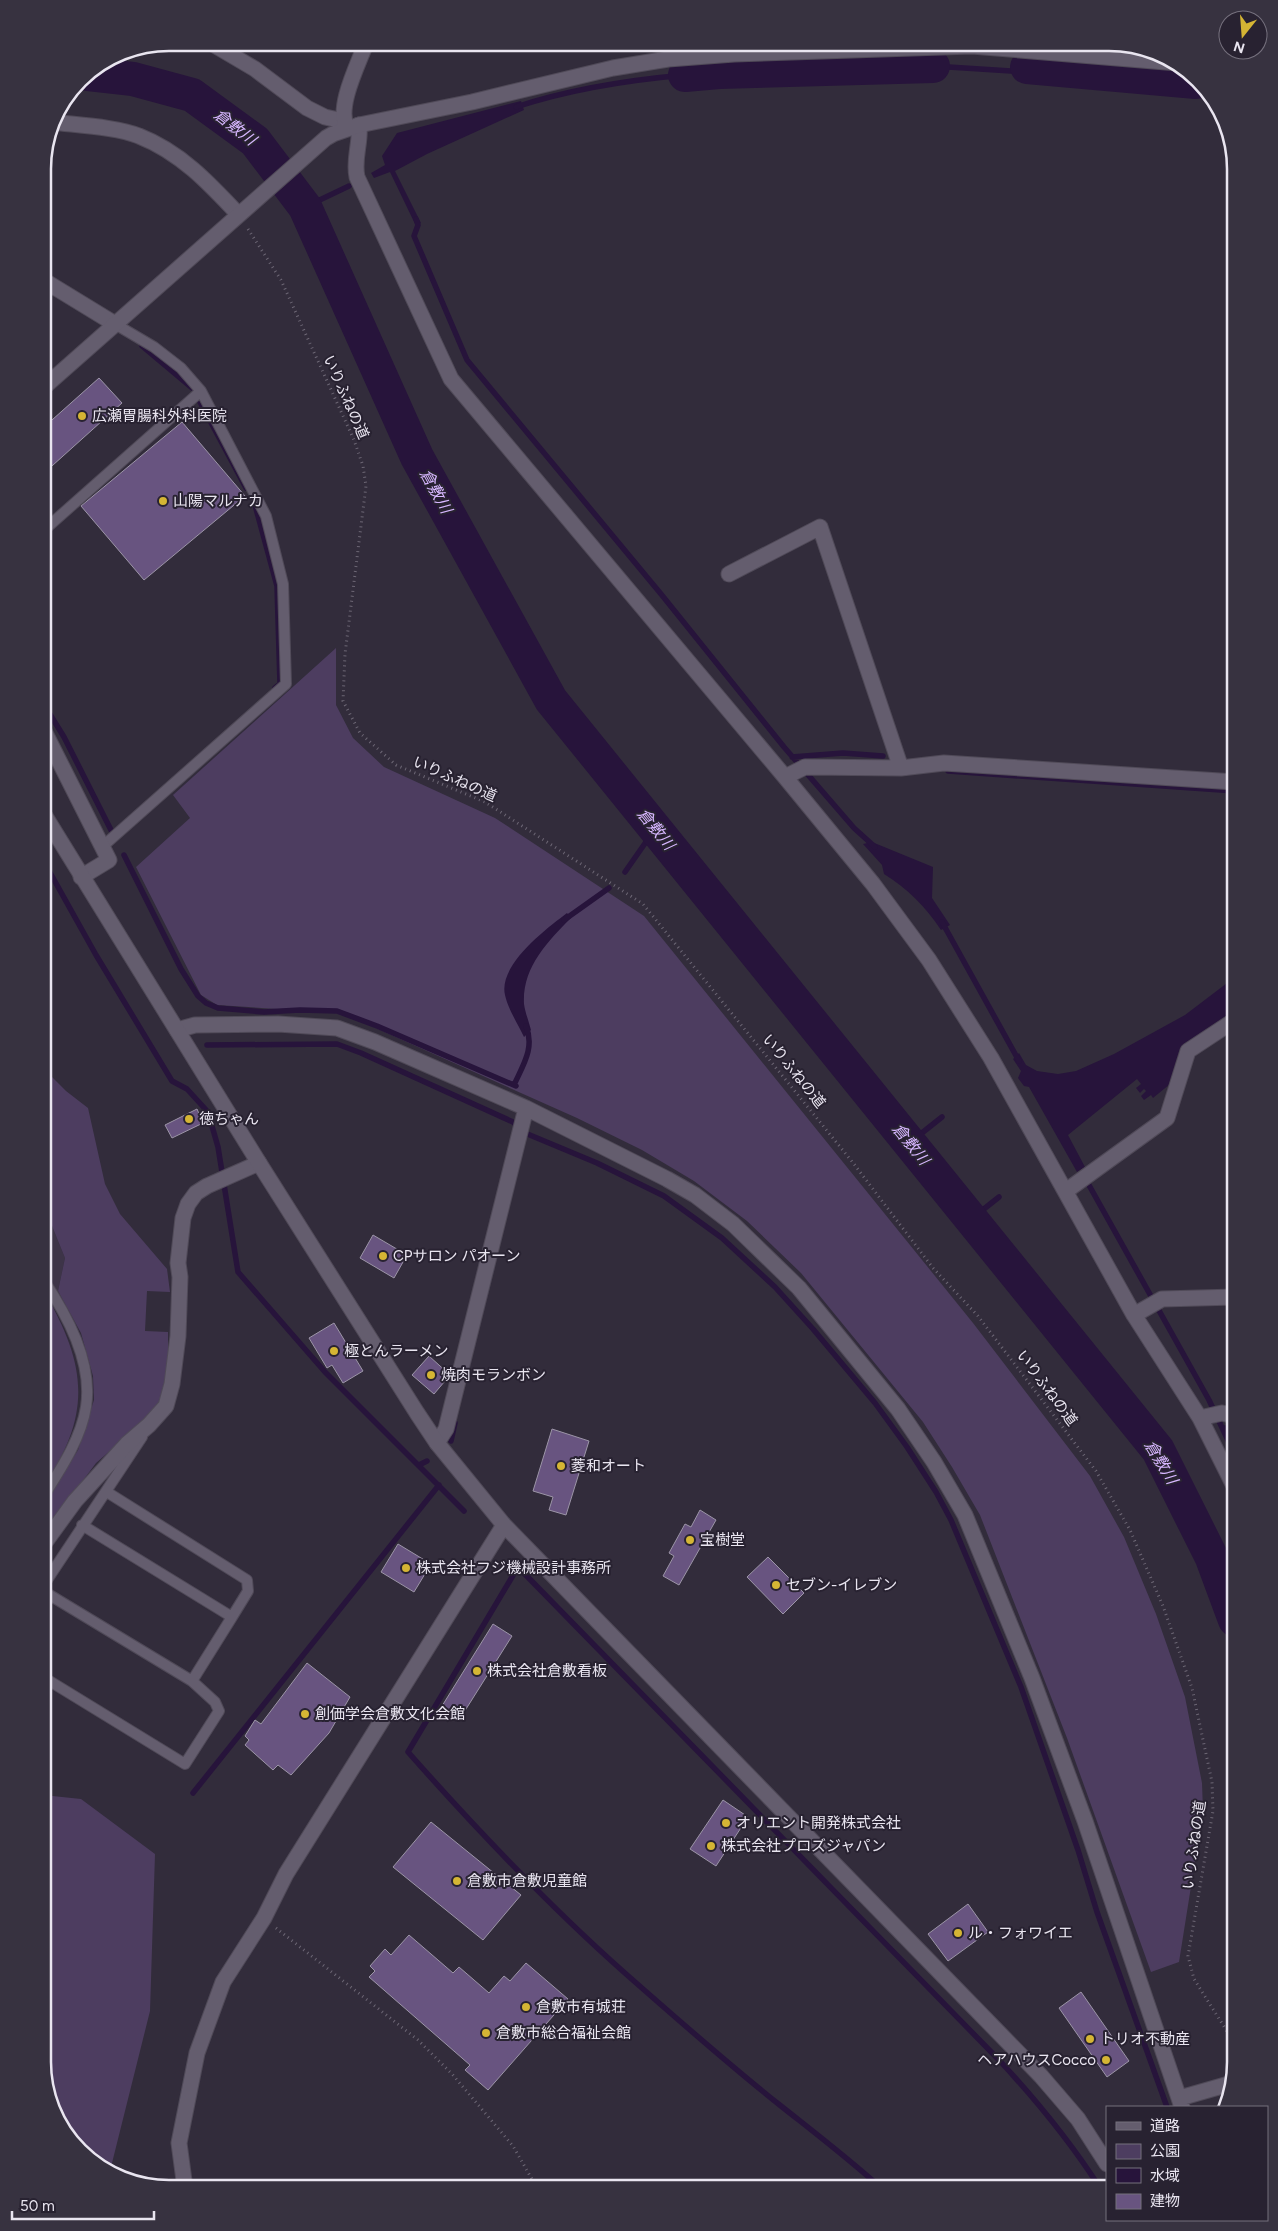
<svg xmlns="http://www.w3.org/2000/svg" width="1278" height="2231" font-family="Figtree,'Noto Sans JP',sans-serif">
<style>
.built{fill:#3d3448}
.green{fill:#4d3d60}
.water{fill:#27143b}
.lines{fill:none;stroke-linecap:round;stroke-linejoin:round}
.stream{stroke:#27143b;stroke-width:5.5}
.river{stroke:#27143b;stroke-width:34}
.building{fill:#685480;stroke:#9c95a7}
.lane-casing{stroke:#504a58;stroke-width:12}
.street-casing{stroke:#504a58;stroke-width:17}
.secondary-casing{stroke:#504a58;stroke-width:17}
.path{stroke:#6d6775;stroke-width:3;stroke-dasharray:1 4;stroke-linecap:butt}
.lane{stroke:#645d6e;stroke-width:10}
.street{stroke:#645d6e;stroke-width:15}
.secondary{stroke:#645d6e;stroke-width:15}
.poi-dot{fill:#d5b534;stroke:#282231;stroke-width:2}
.labels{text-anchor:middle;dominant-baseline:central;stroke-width:4;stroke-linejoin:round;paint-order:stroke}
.street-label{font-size:15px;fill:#e9e5f0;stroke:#282231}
.poi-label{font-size:15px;fill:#e9e5f0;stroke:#282231;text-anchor:start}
.water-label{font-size:16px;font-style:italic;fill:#d7b7ff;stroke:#282231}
.rim{fill:none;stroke:#e9e5f0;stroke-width:2.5}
</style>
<rect width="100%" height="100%" fill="#322c3b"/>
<path class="built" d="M43,1212l7,9 15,37 -22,104z"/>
<path class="green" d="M336,648v57l17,33 31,29 111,51 149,98 329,407 117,153 34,61 32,77 29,83 17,86 1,28 -24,151 -28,10 -84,-234 -87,-223 -28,-48 -29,-45 -122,-149 -54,-52 -53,-40 -52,-31 -65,-32 -208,-93 -32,-12 -120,-8 -16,-10 -65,-128 54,-49 -17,-23z
M43,1068l23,23 22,17 17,76 15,30 47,55 3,23 -23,-1 -2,40 23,1v30l-5,38 -16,19 -51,44 -53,71v-27l35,-57 16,-50 -1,-24 -12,-43 -23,-42 7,-33 -15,-37 -7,-8z
M43,1290c44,74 50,124 0,197z
M43,1795l38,4 74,55 -5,157 -40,160 -12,-4 -43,-49 -12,-56z"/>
<path class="water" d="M521,101l3,9 -97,44 -32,17 26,52 -5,3 -26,-54 -16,6 -3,-5 14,-8 -3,-9 15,-23z
M872,842l61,25 -1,31 18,27 -9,5c-16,-24 -33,-41 -57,-56l-2,-9 -19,-21z
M567,913l4,5c-24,24 -49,50 -47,86 1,8 5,18 7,26l-7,7c-6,-13 -16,-28 -19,-42 -7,-30 41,-66 62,-82z
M1235,977v36l-28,19 -37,52 -17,14 -2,-3 -7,5 -3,-4 5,-5 -2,-2 -4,4 -4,-5 5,-4 -4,-5 -69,56 17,32 -8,5 -48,-85 -5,-1 -6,-8 3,-7 -8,-12 6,-6 7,12 11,6 21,3 18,-3 38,-17 71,-39z"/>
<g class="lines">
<path class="stream" d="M933,66l78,5 16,-4
M516,107c54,-18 113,-27 169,-32
M305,207l44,-21
M416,219l2,6 -4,11 53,124 194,234 123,153 70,81 21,19
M142,346l50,42
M200,402l46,86
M255,505l22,81 3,98 -5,4
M43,703l21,34 49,97
M792,757l51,-4 40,3
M948,771l287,20
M124,855l57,114 17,27 8,7 12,5 46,4 36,-2 37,1 40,15 139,60
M43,860l53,95 76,126 15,8 21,23 10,35 20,125 87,100 139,139
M625,872l30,-43
M564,920l45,-32
M942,922l77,139
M207,1045l130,-1 24,9 152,69 12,11 72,30 67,33 58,42 53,49 38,42 62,74 32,44 29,45 15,28 70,167 57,163 19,62 70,195
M514,1085c9,-20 21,-37 12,-59
M908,1144l34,-27
M1085,1178l124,222 26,55
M970,1220l29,-23
M1223,1428h12
M451,1441l4,-18
M419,1465l8,-4
M515,1563l3,4 -110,185c69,78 140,153 218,222 51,45 102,90 155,132 34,27 68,53 100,82
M518,1567l481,493c38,41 71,81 101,128
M193,1793l246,-308"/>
<path class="river" d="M1027,67l169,15
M88,74l45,5 59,16 63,46 50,66 112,250 134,243 607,750 54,108 23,62
M685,75l34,-3 214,-6"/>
</g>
<path class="building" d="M99,378l23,25 -79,71v-46z
M182,422l63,74 -101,84 -63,-74z
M197,1109l6,14 -31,15 -7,-13z
M373,1235l34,20 -13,23 -34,-20z
M334,1323l29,48 -20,12 -11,-18 -5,3 -18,-30z
M429,1356l21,19 -16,19 -22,-19z
M552,1429l37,12 -23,74 -17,-5 4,-13 -20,-6z
M700,1510l16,10 -37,65 -16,-9 11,-20 -5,-3 16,-29 6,3z
M398,1544l33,20 -17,28 -33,-20z
M768,1557l36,36 -21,21 -36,-37z
M493,1624l19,12 -51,81 -19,-11z
M307,1663l43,34 -21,36 -38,42 -13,-10 -5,5 -28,-25 4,-5 -4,-4 10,-16 6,4z
M723,1800l25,17 -32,49 -26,-17z
M431,1822l90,73 -38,45 -90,-73z
M968,1904l20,28 -40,29 -20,-27z
M409,1935l44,38 6,-6 30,26 15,-17 6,5 16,-18 42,36 -80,91 -23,-20 5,-5 -101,-88 6,-6 -5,-5 15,-17 6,6z
M1081,1992l48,69 -22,16 -48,-69z"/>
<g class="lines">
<defs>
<path id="lane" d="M43,531l158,-140
M102,847l184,-163 -3,-100 -17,-68 -65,-125 -20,-23 -27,-21 -39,-23
M110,1494l137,86 1,11 -16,26
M43,1497c17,-27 38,-58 43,-90 7,-45 -19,-92 -43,-128
M43,1586l99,-149
M43,1591l149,90 40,-64 -150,-92
M43,1677l142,87 34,-53 -4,-9 -23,-21"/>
<path id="street" d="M211,43l44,26 52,39 18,9 18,4
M52,122c24,3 66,5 87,14 41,16 70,47 99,78
M359,125c2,18 -6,34 -2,52l94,202 334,398 88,107 56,76 62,98 143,257 66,103 35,70
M43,280l72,44
M729,574l91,-47 81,241
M43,729l66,131 -28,17
M785,777l20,-10 96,1 43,-5 291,19
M1235,782v-17
M177,1030l18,-5 83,-1 59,4 38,14 151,66 141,71 28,16 38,29 66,64 99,121 36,53 31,53 67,163 53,143 97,286
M1066,1191l101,-73 21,-67 47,-31
M1134,1315l28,-16 73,-2
M1200,1418l22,-5 13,3
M437,1443l9,-14 80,-321
M43,1545l32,-44 52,-57 22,-19 17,-19 6,-22 6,-48 2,-59 -2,-14 5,-45 5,-14 8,-11 11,-7 52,-23
M1180,2098l49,-14"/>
<path id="secondary" d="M347,128c-11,-21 11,-63 19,-85
M43,388l283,-250 7,-4 26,-9 113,-23 141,-34 55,-9 66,-5 238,-8 206,17
M43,813l216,350 158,250 20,30 67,82 537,551 37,43 29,45
M185,2188l-6,-45 18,-90 26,-71 41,-64 22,-44 218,-349"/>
</defs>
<use href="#lane" class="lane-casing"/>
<use href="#street" class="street-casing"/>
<use href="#secondary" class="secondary-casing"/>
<path class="path" d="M248,229l33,51 73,160 9,26 3,20 -21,168 -2,47 17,32 36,32 89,37 158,102 211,260 79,104 45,48 118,155 34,59 33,76 29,82 20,94 1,29 -25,145 6,23 41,65
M276,1928l142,112 34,34 61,72 24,42"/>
<use href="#lane" class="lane"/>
<use href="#street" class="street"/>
<use href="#secondary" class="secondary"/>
</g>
<g class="poi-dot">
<circle cx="82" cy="416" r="5"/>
<circle cx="163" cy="501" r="5"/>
<circle cx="189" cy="1119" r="5"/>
<circle cx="383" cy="1256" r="5"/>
<circle cx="334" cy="1351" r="5"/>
<circle cx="431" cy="1375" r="5"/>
<circle cx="561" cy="1466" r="5"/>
<circle cx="690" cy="1540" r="5"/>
<circle cx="406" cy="1568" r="5"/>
<circle cx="776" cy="1585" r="5"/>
<circle cx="477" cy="1671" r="5"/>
<circle cx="305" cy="1714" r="5"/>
<circle cx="726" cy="1823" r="5"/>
<circle cx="711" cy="1846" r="5"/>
<circle cx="457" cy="1881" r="5"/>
<circle cx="958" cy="1933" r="5"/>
<circle cx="526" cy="2007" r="5"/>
<circle cx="486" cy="2033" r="5"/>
<circle cx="1090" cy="2039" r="5"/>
<circle cx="1106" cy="2060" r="5"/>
</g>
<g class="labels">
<g class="street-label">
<text transform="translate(346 397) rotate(66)">いりふねの道</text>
<text transform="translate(455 779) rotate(24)">いりふねの道</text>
<text transform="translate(794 1071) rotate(51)">いりふねの道</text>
<text transform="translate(1047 1388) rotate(53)">いりふねの道</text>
<text transform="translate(1194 1845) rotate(-82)">いりふねの道</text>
</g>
<g class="poi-label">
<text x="92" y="416">広瀬胃腸科外科医院</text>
<text x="173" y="501">山陽マルナカ</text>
<text x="199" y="1119">徳ちゃん</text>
<text x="393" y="1256">CPサロン パオーン</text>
<text x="344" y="1351">極とんラーメン</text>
<text x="441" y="1375">焼肉モランボン</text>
<text x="571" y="1466">菱和オート</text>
<text x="700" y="1540">宝樹堂</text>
<text x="416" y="1568">株式会社フジ機械設計事務所</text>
<text x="786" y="1585">セブン-イレブン</text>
<text x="487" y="1671">株式会社倉敷看板</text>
<text x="315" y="1714">創価学会倉敷文化会館</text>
<text x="736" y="1823">オリエント開発株式会社</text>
<text x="721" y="1846">株式会社プロズジャパン</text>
<text x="467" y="1881">倉敷市倉敷児童館</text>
<text x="968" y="1933">ル・フォワイエ</text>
<text x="536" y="2007">倉敷市有城荘</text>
<text x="496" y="2033">倉敷市総合福祉会館</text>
<text x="1100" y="2039">トリオ不動産</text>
<text x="1096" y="2060" text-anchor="end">ヘアハウスCocco</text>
</g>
<g class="water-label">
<text transform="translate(235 127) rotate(38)">倉敷川</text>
<text transform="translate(436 491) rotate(61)">倉敷川</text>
<text transform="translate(656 829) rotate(51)">倉敷川</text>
<text transform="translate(911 1144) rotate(51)">倉敷川</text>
<text transform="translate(1161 1462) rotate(59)">倉敷川</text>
</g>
</g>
<path d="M0 0H1278V2231H0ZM169 51H1109A118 118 0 0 1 1227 169V2062A118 118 0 0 1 1109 2180H169A118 118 0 0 1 51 2062V169A118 118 0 0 1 169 51Z" fill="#373240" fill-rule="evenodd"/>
<path class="rim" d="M169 51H1109A118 118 0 0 1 1227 169V2062A118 118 0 0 1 1109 2180H169A118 118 0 0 1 51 2062V169A118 118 0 0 1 169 51Z"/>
<rect x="1106" y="2106" width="162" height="115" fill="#282231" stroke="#75707d"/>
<rect x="1116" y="2122" width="25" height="8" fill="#645d6e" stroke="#75707d"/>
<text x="1150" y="2131" font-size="15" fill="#e9e5f0">道路</text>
<rect x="1116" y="2144" width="25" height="15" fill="#4d3d60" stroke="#75707d"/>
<text x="1150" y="2156" font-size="15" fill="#e9e5f0">公園</text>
<rect x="1116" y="2168" width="25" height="15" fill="#27143b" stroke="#75707d"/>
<text x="1150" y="2181" font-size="15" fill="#e9e5f0">水域</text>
<rect x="1116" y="2194" width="25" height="15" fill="#685480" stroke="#75707d"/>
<text x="1150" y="2206" font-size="15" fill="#e9e5f0">建物</text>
<g transform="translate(1243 35) rotate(197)"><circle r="24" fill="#282231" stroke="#75707d"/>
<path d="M0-4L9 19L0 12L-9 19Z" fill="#d5b534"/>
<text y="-8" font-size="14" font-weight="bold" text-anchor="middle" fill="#e9e5f0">N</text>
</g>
<path d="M12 2211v8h142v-8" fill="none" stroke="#e9e5f0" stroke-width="2.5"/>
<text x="20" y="2211" font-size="15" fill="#e9e5f0" stroke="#282231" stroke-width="4" paint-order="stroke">50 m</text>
</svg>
